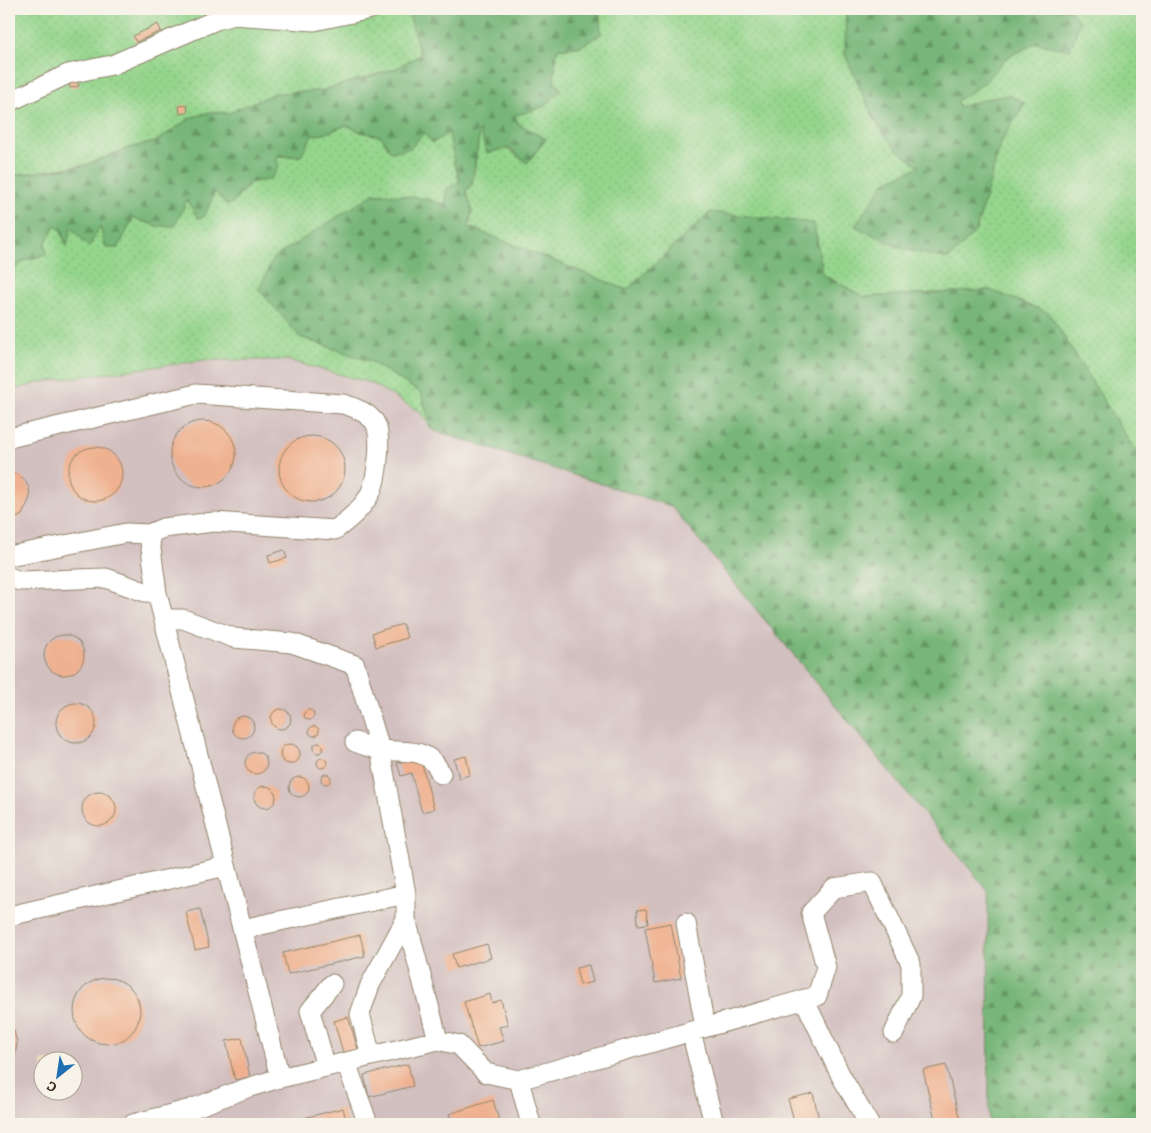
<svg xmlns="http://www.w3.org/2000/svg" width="1151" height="1133" font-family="Alegreya,serif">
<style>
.industrial{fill:#d2bfbf;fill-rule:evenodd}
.grass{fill:url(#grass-dots);stroke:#688055}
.forest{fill:url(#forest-firs);stroke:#59704b}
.building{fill:#efb18f}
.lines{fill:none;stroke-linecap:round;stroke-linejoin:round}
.minor-casing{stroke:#92846c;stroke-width:21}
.minor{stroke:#fff;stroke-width:19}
</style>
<defs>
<pattern id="grass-dots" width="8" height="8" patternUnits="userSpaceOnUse" patternTransform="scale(1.25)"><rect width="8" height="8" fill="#94d58c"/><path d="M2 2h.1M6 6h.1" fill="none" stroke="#80b778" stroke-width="1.8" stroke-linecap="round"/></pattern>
<pattern id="forest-firs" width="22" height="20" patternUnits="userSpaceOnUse" patternTransform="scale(1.25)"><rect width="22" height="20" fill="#77b678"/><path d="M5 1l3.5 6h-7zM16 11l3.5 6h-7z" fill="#639462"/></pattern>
</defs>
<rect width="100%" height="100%" fill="#f7f3e8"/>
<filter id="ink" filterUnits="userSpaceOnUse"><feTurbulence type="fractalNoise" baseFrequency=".02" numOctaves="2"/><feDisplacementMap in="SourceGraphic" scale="10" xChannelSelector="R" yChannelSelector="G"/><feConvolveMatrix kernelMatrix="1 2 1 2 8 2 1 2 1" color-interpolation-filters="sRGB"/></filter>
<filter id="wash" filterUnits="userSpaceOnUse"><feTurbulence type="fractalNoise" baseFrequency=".0096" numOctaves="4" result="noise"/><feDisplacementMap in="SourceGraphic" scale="20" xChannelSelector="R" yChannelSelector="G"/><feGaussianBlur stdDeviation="1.12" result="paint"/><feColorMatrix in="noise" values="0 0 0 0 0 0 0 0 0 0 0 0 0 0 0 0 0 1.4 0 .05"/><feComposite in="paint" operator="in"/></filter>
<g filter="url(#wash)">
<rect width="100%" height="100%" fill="#eaddba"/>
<path class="industrial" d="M205,360h82l84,23 49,29 12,18 239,76 317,385 1,233h-980v-733l32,-9zM42,1060h30v30h-30z"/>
<path class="grass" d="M9,9h399l12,46 -25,14 -75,22 -45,2 -46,20 -17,-1 -20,5 -37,25 -26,6 -45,17 -69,10 -6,6z
M599,9h543v453l-93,-149 -59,-23 -126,7 -154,-85 -83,78 -158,-63 3,-18 -6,-18 6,-7 8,-56 47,35 19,-24 -26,-14 -7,-9 32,-10 16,-16 -7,-11 3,-30 24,-3 20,-12z
M346,125l15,7 20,4 30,12 13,-16 26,1 4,29 6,20 -14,23 -23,-7 -123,139 72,25 49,31 11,37 -12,-18 -49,-29 -84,-23h-82l-164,22 -32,9v-106l5,-7v-10l12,-8 21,-6 -2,-10 10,-19 6,6 5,14 5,-19 11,11 18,-10 18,21 15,-31 24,9 30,-26 28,-9 31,-2 3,-6 27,-27h25l11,-21 12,-1z"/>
<path class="forest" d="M408,9h191l2,25 -20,12 -24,3 -3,30 7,11 -16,16 -31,10 6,9 26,14 -19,24 -18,-15 -22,5 -7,-23 -8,55 -6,6 6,18 -3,18 158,63 83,-78 104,11 9,52 41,22 126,-7 59,23 93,149v662h-153l-1,-233 -317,-385 -239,-76 -11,-37 -49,-31 -72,-25 -41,-47 14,-32 102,-65 48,5 23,7v-16l14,-8 -6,-19 -5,-29 -17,10 -8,-11 -13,16 -20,4 -10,-16 -20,-4 -14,-7 -23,9 -12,1 -11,21h-25l3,10 -8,13 -22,4 -16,20 -6,2 -12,-13 -11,25 -6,1 -11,-18 -12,26h-18l-24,-8 -15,30h-12l-6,-21 -11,20 -18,-20 -4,19 -6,-15 -6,-6 -10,19 2,10 -21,6 -12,8v10l-5,7v-104l6,-6 69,-9 45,-18 26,-6 37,-25 20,-5 17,1 46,-20 45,-2 75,-22 25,-14z
M846,9h222l12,12 -10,29 -34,-7 -30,15 -22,25 -27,18 2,6 27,-8 23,-4 16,8 -24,39 -25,89 -27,28 -47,-10 -47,-23 29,-43 35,-17 -22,-16 -22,-29 -30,-66z"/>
<g id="blocks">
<path class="building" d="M158,24l3,7 -25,11 -3,-6z
M76,76l3,10 -9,2 -2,-9z
M187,105l1,8 -8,1 -1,-8z
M170 454a33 33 0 1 1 66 0a33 33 0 1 1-66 0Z
M279 469a33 33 0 1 1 66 0a33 33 0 1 1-66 0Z
M68 474a27 27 0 1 1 54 0a27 27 0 1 1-54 0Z
M9,470l15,9 5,9 1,10 -8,17 -13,7z
M284,550l3,8 -17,5 -2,-8z
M403,624l4,14 -31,9 -4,-14z
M44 655a20 20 0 1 1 40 0a20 20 0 1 1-40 0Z
M56 723a20 20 0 1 1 40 0a20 20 0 1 1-40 0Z
M271 719a10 10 0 1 1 20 0a10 10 0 1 1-20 0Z
M304 715a5 5 0 1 1 10 0a5 5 0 1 1-10 0Z
M232 727a11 11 0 1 1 22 0a11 11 0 1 1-22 0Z
M309 731a5 5 0 1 1 10 0a5 5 0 1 1-10 0Z
M313 748a5 5 0 1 1 10 0a5 5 0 1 1-10 0Z
M280 754a10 10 0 1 1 20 0a10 10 0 1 1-20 0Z
M245 763a11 11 0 1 1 22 0a11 11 0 1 1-22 0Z
M466,756l4,19 -11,3 -5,-19z
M420,757l14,52 -12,3 -11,-39 -10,3 -4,-13z
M317 763a5 5 0 1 1 10 0a5 5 0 1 1-10 0Z
M321 779a5 5 0 1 1 10 0a5 5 0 1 1-10 0Z
M289 787a10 10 0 1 1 20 0a10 10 0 1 1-20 0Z
M254 797a11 11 0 1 1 22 0a11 11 0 1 1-22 0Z
M82 809a17 17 0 1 1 34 0a17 17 0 1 1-34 0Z
M200,909l9,38 -14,3 -9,-38z
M646,909l2,15 -10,1 -1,-15z
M671,923l10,55 -26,5 -10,-55z
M360,935l5,21 -77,18 -5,-21z
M487,944l4,14 -35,10 -4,-14z
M589,965l4,17 -13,3 -4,-17z
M74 1011a33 33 0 1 1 66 0a33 33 0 1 1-66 0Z
M490,994l2,9 9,-3 7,25 -9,2 5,14 -26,7 -14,-46z
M348,1017l11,35 -15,4 -10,-35z
M9,1022l5,9 3,12 -2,13 -6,10z
M242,1038l8,39 -15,3 -9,-39z
M408,1064l5,22 -44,11 -5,-22z
M946,1065l15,59h-25l-13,-54z
M813,1093l7,31h-25l-7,-25z
M493,1100l7,24h-47l-4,-10z
M343,1108l4,16h-67z"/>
</g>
</g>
<g filter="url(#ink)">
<use href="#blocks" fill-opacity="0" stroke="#92846c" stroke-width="1"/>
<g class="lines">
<defs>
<path id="minor" d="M9,102l59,-28 44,-9 104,-45 18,-5 80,6 57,-12
M9,438l187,-44 147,10c11,3 22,7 30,16 11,11 4,61 -3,74 -8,15 -22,26 -35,36l-121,-8 -51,6 -14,6 -23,-1 -117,23
M149,534l8,59 123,485
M9,577l11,4 86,-3 39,14 12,1
M165,619h18l51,19 58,5 63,22 25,84 26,145v25l32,121
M355,742c8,3 17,6 26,8 25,3 48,-4 60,24
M9,916l217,-50
M686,923l19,104
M242,929l164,-35
M804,999l37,77 28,48
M691,1031l23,93
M371,1056l-11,-42 10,-29 36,-66
M346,1062l22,62
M326,1067l-16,-56 22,-27
M519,1080l298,-84 9,-29 -15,-54 23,-25 38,-6 39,82v32l-17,37
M133,1124l58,-15 56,-21 33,-10 158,-38 21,5 27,28 33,7 12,44"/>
</defs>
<use href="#minor" class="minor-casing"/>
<use href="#minor" class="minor"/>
</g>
</g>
<rect width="1151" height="1133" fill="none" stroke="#f7f3e8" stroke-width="30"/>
<g transform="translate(58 1076) rotate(210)"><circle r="24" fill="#f7f3e8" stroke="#aca397"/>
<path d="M0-4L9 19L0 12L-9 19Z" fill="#1f6fb2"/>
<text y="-8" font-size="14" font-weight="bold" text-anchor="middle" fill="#3b2a1e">С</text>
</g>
</svg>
